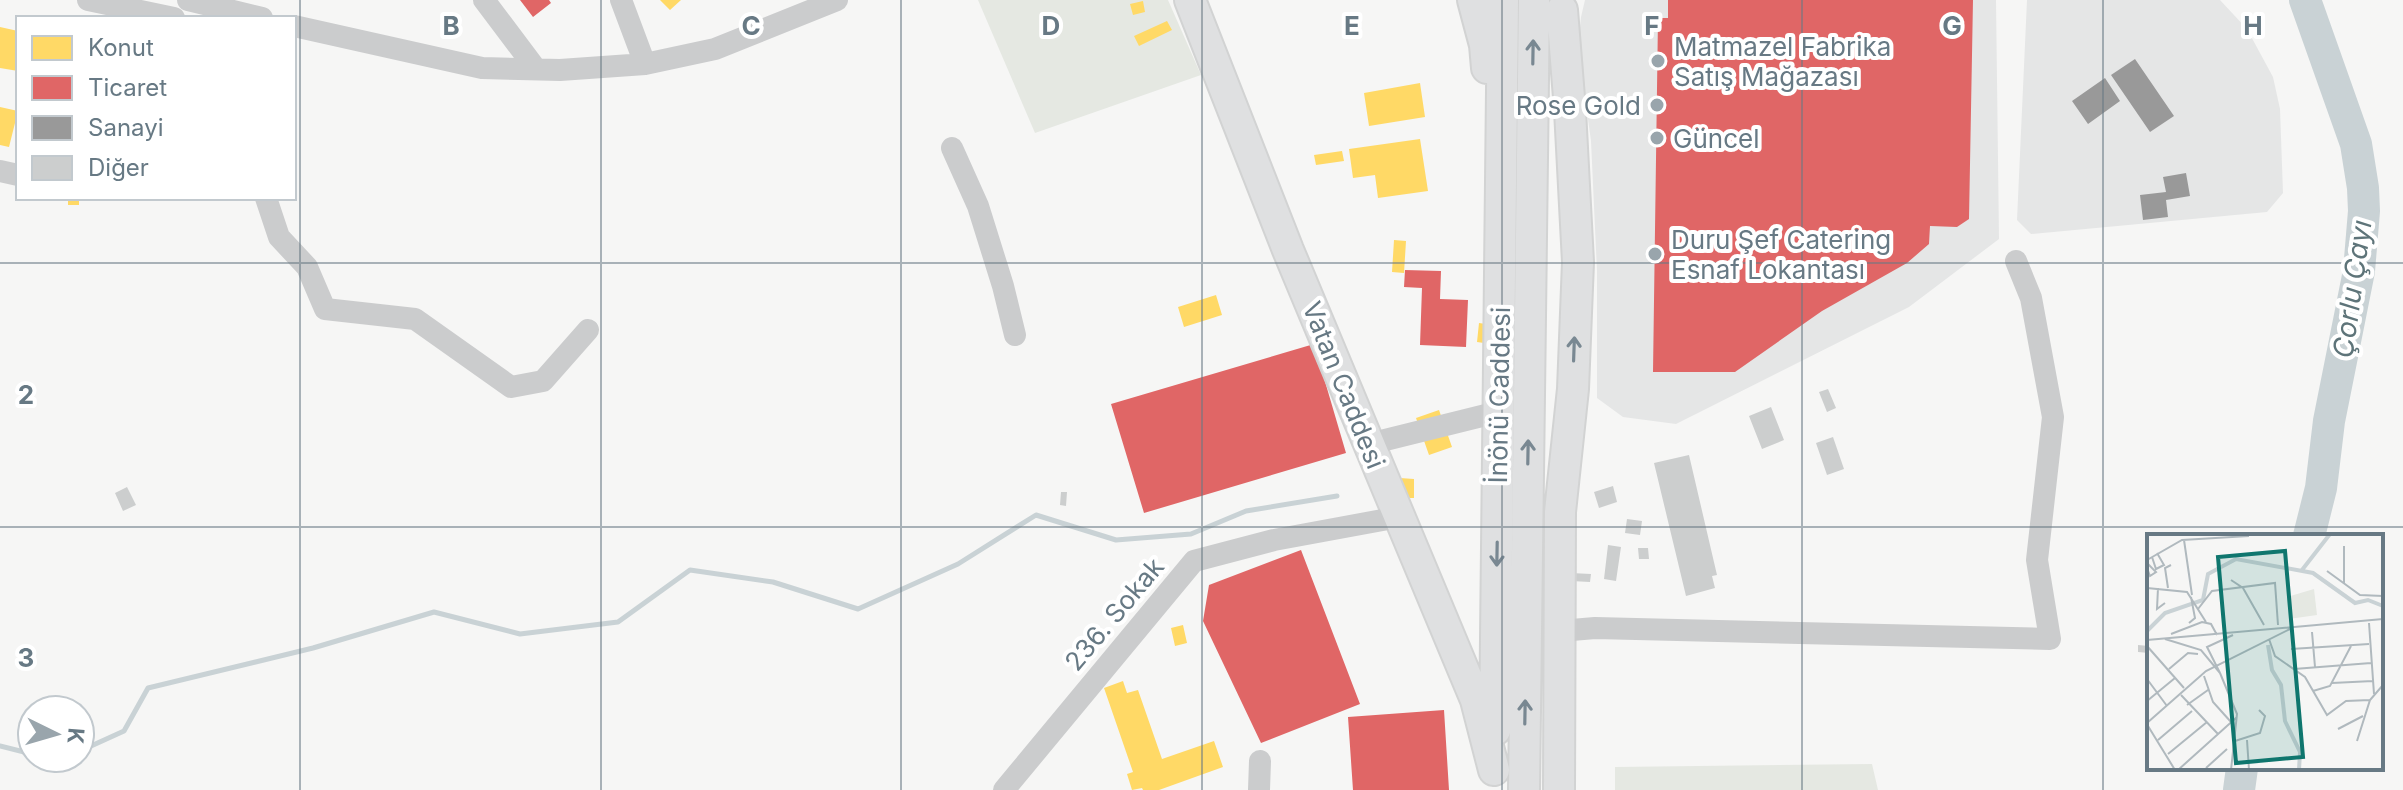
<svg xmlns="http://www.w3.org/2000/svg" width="2403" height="790" font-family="Inter,sans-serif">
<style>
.built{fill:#e5e6e6}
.green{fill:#e5e8e2}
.homes{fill:#ffd966}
.shops{fill:#e06666}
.industry{fill:#999}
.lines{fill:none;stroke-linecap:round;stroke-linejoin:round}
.stream{stroke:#c9d2d5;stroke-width:5}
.river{stroke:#c9d2d5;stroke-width:32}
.building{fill:#cccece}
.major-casing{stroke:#d2d3d3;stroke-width:34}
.minor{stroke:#cbcccd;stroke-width:22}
.major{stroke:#dfe0e1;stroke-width:30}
.oneway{stroke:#798892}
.grid{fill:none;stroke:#677984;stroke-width:2;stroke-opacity:0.55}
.poi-dot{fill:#99a5ac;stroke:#fff;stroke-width:3}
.labels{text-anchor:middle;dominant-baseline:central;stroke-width:8;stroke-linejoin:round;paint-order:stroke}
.poi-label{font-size:26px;fill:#677984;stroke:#fff;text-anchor:start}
.street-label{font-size:26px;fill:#677984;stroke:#fff}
.water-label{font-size:28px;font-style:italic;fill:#5e7479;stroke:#fff}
.inset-river{fill:none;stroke:#c9d2d5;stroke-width:4}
.inset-road{fill:none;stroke:#b0b9be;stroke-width:2}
.view{fill:#0f766e;fill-opacity:0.15;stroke:#0f766e;stroke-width:4}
.inset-edge{fill:none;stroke:#677984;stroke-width:4}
.grid-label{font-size:26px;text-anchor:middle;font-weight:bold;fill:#677984;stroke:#fff;stroke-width:8;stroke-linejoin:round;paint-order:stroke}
</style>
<rect width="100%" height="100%" fill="#f6f6f5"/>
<path class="built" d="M1585,0h411l3,239 -90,68 -233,117 -53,-7 -26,-19v-127l-6,-130 -13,-94 3,-30z
M2027,0h193l27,29 26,48 7,32 3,84 -16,19 -236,22 -14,-14z"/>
<path class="green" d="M978,0h190l33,75 -166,58z
M1872,764l6,26h-263v-23z"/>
<path class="homes" d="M660,0h21l-11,10z
M1143,1l2,11 -12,3 -3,-11z
M1167,21l5,9 -33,16 -5,-10z
M0,27l18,4v40l-18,-3z
M1420,83l5,34 -56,9 -5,-33z
M0,107l18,4 -9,36 -9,-2z
M1420,139l8,52 -50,7 -3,-23 -22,3 -4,-29z
M1342,151l2,10 -28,4 -2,-10z
M68,198h11v7h-11z
M1394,240l12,1 -2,32 -12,-1z
M1216,295l6,20 -38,12 -6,-20z
M1479,323l7,1 -2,19 -7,-1z
M1439,410l13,37 -23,8 -13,-37z
M1400,478l14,1v19h-14z
M1183,625l4,18 -12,3 -4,-18z
M1123,681l4,12 11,-3 24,69 52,-18 9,26 -64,23h-16l-1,-2 -10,2 -5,-16 6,-2 -29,-84z"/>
<path class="shops" d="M520,0h29l2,3 -18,14z
M1668,0h305l-4,219 -12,8 -27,-1 -1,18 -22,19 -85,48 -87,61h-82l5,-354h10z
M1405,270l36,1 -1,28 28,1 -2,47 -46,-2 2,-57 -18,-1z
M1314,344l32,109 -202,60 -33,-109z
M1301,550l59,154 -99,39 -58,-122 6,-36z
M1444,710l5,80h-96l-5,-73z"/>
<path class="industry" d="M2135,59l39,57 -24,16 -39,-57z
M2105,78l15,23 -32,23 -16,-23z
M2186,173l4,23 -24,4 2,17 -25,3 -3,-25 26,-3 -3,-15z"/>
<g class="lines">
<path class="stream" d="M0,746l32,8
M80,751l44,-20 24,-43 165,-40 121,-36 86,22 98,-12 72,-52 83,12 85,27 100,-45 78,-49 80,25 75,-6 55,-23 91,-15
M50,758l10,3 6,-3"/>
<path class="river" d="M2305,0l51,144 7,44 1,23 -5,60 -30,150 -8,67 -12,48
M2239,790l3,-22"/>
</g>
<path class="building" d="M1828,389l8,19 -9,4 -8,-20z
M1771,407l13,33 -22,9 -13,-33z
M1833,437l11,32 -17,6 -11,-32z
M1689,455l28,120 -5,1 3,12 -29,8 -32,-133z
M1613,486l4,16 -18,6 -5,-16z
M127,487l9,18 -13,6 -8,-18z
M1061,492h6l-1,14 -6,-1z
M1627,519l15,2 -2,14 -15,-2z
M1608,545l13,2 -5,34 -12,-2z
M1638,548h10l1,11h-10z
M1571,573l20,1 -1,8 -19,-1z
M2138,645l11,1v7l-11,-1z"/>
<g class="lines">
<defs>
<path id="major" d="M1190,0l98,250 188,450 18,70
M1473,0l12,45 2,23
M1495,730l8,-730
M1524,790l10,-790
M1559,790l1,-278 13,-123 5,-127 -8,-152 -8,-100"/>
</defs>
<use href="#major" class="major-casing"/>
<path class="minor" d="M88,0l86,18
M188,0l74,18
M484,0l52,69
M621,0l24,64
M294,26l188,42 78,2 85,-6 70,-15 122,-49
M952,148l26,58 25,80 12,49
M0,171l18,4
M266,198l13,39 28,30 18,42 90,10 96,68 32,-6 45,-51
M1369,444l129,-32
M1560,631l35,-3 455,11 -13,-79 16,-143 -22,-119 -15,-37
M1004,790l190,-229 80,-21 125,-23
M1259,790l1,-29"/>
<use href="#major" class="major"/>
</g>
<defs><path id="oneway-shaft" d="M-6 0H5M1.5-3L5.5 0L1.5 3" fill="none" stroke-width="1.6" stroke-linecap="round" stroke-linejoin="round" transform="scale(2)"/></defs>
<g class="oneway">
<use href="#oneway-shaft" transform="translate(1533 52) rotate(-89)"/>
<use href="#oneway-shaft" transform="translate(1574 349) rotate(-88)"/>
<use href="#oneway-shaft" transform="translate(1528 452) rotate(-89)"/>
<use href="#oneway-shaft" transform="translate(1497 554) rotate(91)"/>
<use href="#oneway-shaft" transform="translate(1525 712) rotate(-89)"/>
</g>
<path class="grid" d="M300,0v790M601,0v790M901,0v790M1202,0v790M1502,0v790M1802,0v790M2103,0v790M0,263h2403M0,527h2403"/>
<g class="poi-dot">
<circle cx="1658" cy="61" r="8"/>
<circle cx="1657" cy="105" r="8"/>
<circle cx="1657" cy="138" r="8"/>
<circle cx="1655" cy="254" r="8"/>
</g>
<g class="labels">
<g class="poi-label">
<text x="1674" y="46">Matmazel Fabrika<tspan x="1674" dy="30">Satış Mağazası</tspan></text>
<text x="1641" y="105" text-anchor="end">Rose Gold</text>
<text x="1673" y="138">Güncel</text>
<text x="1671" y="239">Duru Şef Catering<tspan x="1671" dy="30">Esnaf Lokantası</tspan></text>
</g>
<g class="street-label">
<text transform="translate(1344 385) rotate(68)">Vatan Caddesi</text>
<text transform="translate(1499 395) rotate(-89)">İnönü Caddesi</text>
<text transform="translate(1114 614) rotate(-50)">236. Sokak</text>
</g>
<g class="water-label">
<text transform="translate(2352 289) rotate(-82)">Çorlu Çayı</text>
</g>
</g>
<g transform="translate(2147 534)">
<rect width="236" height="236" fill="#f6f6f5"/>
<path d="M167,55l3,26 -28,4 -2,-22z" fill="#e5e8e2"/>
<path class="inset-river" d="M155,36l28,-36M0,97l18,-18 38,-13 5,-26 28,-15 77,14 42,30 13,-3 15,6M121,111l4,25 9,15 4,36 15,31 -1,18"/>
<path class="inset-road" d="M208,1h28M37,6l8,55M197,12v38M5,23l4,12 8,-4 -7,-12M0,26l35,-20 67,-4M0,29l9,9 -6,4 -3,-8M180,37l33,24 23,1M84,46l12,8 21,37M0,54l40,4 19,30M11,54l-1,21 8,-6M21,54l-3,-20 6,-3M51,75l14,-18 63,-8 3,42M42,89l6,-5 -4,-21M222,89l5,71M165,98l3,35M24,100l31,-12 9,2 6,11M18,105l36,11 19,23 -13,-26 26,-12M122,105l6,17 30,21 22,38 19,-14 24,-1M0,106l236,-21M0,112l37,42M144,115l78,-5M22,135l19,-16 10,1M147,135l77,-6M73,139l17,41 -6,56M57,142l9,26 18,20M0,145l20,27M185,149l41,-2M166,157l17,-5 21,-40M34,161l37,39M0,167l28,-23M40,171l21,-15M0,189l59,-52 84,-42M1,192l27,44M191,195l25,-13M11,206l34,-29M100,206l2,30M88,207l25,-8 5,-17 -6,-6M210,207l13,-41 13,-15M21,220l39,-32M59,234l21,-19M31,236l59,-53"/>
<path class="view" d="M138,17l18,206 -67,6 -18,-206z"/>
<rect width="236" height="236" class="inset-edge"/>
</g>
<g class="grid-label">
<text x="451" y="35">B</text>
<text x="751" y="35">C</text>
<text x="1051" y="35">D</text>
<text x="1352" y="35">E</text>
<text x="1652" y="35">F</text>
<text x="1952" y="35">G</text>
<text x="2253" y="35">H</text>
<text x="26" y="404">2</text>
<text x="26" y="667">3</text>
</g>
<rect x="16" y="16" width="280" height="184" fill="#ffffff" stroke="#c2c9ce" stroke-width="2"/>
<rect x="32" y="36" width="40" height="24" fill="#ffd966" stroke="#c2c9ce" stroke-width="2"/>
<text x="88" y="56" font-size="24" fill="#677984">Konut</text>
<rect x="32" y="76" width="40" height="24" fill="#e06666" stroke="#c2c9ce" stroke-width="2"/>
<text x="88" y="96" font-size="24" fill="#677984">Ticaret</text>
<rect x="32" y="116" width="40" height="24" fill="#999999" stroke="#c2c9ce" stroke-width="2"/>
<text x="88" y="136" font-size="24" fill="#677984">Sanayi</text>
<rect x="32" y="156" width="40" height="24" fill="#cccece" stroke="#c2c9ce" stroke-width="2"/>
<text x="88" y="176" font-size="24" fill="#677984">Diğer</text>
<g transform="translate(56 734) rotate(95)"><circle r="38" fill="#ffffff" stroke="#c2c9ce" stroke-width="2"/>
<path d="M0-6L14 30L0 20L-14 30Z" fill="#99a5ac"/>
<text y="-12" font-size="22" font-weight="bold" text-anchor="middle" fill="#677984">K</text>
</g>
</svg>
